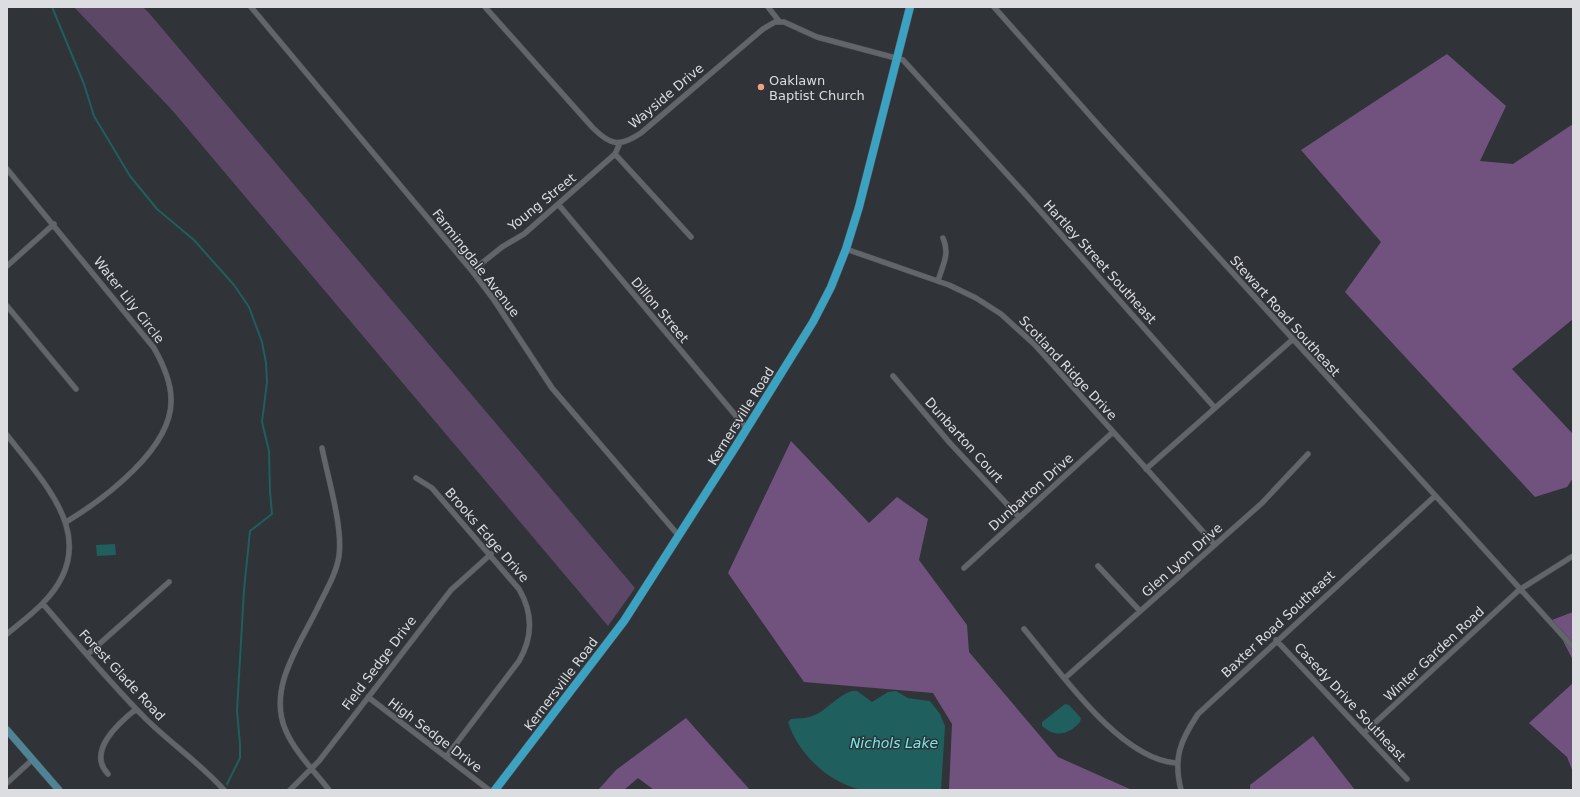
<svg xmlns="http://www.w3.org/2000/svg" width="1580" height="797" font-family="'DejaVu Sans',sans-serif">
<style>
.green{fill:#5c4766}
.forest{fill:#71527f}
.water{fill:#1f5f5e}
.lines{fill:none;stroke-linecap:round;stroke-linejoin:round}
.stream{stroke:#1f5f5e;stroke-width:2}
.street-casing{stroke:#4f5155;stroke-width:6}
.secondary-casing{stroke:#4f5155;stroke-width:8}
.primary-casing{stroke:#4f5155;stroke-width:9}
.street{stroke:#62666b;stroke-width:5}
.secondary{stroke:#4f8496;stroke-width:7}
.primary{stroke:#3ca2c1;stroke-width:8}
.poi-dot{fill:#f1a17d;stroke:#303337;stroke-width:1.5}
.labels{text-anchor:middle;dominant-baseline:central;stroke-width:3;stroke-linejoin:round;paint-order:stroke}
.poi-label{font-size:13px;fill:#dbdde0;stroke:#303337;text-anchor:start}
.street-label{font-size:13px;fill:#dbdde0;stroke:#303337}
.water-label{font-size:14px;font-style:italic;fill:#72ecea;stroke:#303337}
</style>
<rect width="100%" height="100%" fill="#303337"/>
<path class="green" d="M74,7h69l6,6 486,575 -27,38 -436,-516z"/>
<path class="forest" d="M1447,54l59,52 -26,55 33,3 60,-40v195l-61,50 60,64 1,45 -6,9 -32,10 -190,-205 36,-50 -80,-92z
M791,441l78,82 28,-26 31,22 -9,41 48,65 2,27 89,105 74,33h-183l3,-66 -19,-31 -129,-11 -76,-109z
M1573,612v48l-21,-40z
M1573,683v89l-6,-15 -38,-34z
M686,718l64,72h-96l-16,-12 -14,12h-26l18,-20z
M1313,736l42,54h-105v-5z"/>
<path class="water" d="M115,544l1,11 -19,1 -1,-11z
M852,691h5l15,11 16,-10 8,-1 12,7 22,3 10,13 5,12 -4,64c-18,0 -37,0 -55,0 -8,0 -17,1 -24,0 -33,-7 -64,-36 -74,-68l3,-3c7,-1 14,0 21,-3 15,-5 24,-20 40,-25z
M1065,704l4,1 12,13 -1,4c-12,13 -24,16 -38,4v-4z"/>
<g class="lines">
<path class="stream" d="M52,7l32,77 10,32 36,60 27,33 37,31 40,45 15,22 13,35 4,21 1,19 -5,40 7,29 1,41 2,22 -22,17 -6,59 -7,121 3,33v14l-13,26"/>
<defs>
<path id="street" d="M251,7l221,264 22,29 58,88 127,148
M485,7l108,121c18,18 27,19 48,5l122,-104 12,-7h9l33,15 86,23 123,135 189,213
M768,7l11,14
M994,7l108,122 471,518
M615,154l76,83
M7,169l147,179c9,16 17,33 17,51 2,49 -67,100 -105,123
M558,204l189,225
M846,249l103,36 27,13 25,16 34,31 180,200
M7,266l47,-42
M472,271l30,-24 22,-13 91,-80 5,-11
M938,281c5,-17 12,-27 5,-43
M7,306l69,83
M893,376l56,66 70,75
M7,435c40,52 97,107 35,169 -11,11 -23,20 -35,30
M322,448c6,31 21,78 17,108 -3,19 -14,36 -22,53 -18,37 -50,80 -31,122 9,21 29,41 43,59
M1146,469l146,-129
M416,478l16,10 87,101c14,24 14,48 0,72l-73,96
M1098,566l42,45
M964,568l149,-136
M43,604c33,38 66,78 102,114 25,25 55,45 79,72
M1024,629c35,41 95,130 152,134
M1276,640l131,139
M88,654l81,-72
M1065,678l197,-175 46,-49
M368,697l121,93
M1364,733l155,-143 54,-34
M108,774c-22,-23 12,-52 28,-65
M7,783l25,-23
M290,790l29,-29 132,-171 40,-36
M1181,790c-8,-32 -1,-49 17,-76l237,-218"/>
<path id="secondary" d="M7,730l52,60"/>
<path id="primary" d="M495,790l129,-169 112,-175 77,-124 18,-35 15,-38 13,-42 51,-200"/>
</defs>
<use href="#street" class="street-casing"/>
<use href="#secondary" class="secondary-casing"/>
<use href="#primary" class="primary-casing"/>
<use href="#street" class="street"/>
<use href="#secondary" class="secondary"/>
<use href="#primary" class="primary"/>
</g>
<circle class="poi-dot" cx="761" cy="87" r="4"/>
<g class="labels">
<g class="poi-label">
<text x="769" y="80">Oaklawn<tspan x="769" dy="15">Baptist Church</tspan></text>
</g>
<g class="street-label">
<text transform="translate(666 96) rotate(-40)">Wayside Drive</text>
<text transform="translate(542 202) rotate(-39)">Young Street</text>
<text transform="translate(1100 262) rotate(48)">Hartley Street Southeast</text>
<text transform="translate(476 263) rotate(52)">Farmingdale Avenue</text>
<text transform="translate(129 300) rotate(52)">Water Lily Circle</text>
<text transform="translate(660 310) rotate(50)">Dillon Street</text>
<text transform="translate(1285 316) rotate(48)">Stewart Road Southeast</text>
<text transform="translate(1068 368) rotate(47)">Scotland Ridge Drive</text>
<text transform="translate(741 416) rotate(-58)">Kernersville Road</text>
<text transform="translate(964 440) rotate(48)">Dunbarton Court</text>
<text transform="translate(1031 492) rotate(-42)">Dunbarton Drive</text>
<text transform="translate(487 535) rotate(49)">Brooks Edge Drive</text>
<text transform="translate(1182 560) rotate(-42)">Glen Lyon Drive</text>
<text transform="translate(1278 624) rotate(-43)">Baxter Road Southeast</text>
<text transform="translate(1434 654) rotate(-43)">Winter Garden Road</text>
<text transform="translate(379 663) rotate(-53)">Field Sedge Drive</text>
<text transform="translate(122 675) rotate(47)">Forest Glade Road</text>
<text transform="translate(561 684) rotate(-53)">Kernersville Road</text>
<text transform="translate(1350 702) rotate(47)">Casedy Drive Southeast</text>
<text transform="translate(435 735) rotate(37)">High Sedge Drive</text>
</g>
<g class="water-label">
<text x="894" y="743">Nichols Lake</text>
</g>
</g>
<rect width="1580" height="797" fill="none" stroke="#dbdde0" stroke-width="16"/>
</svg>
